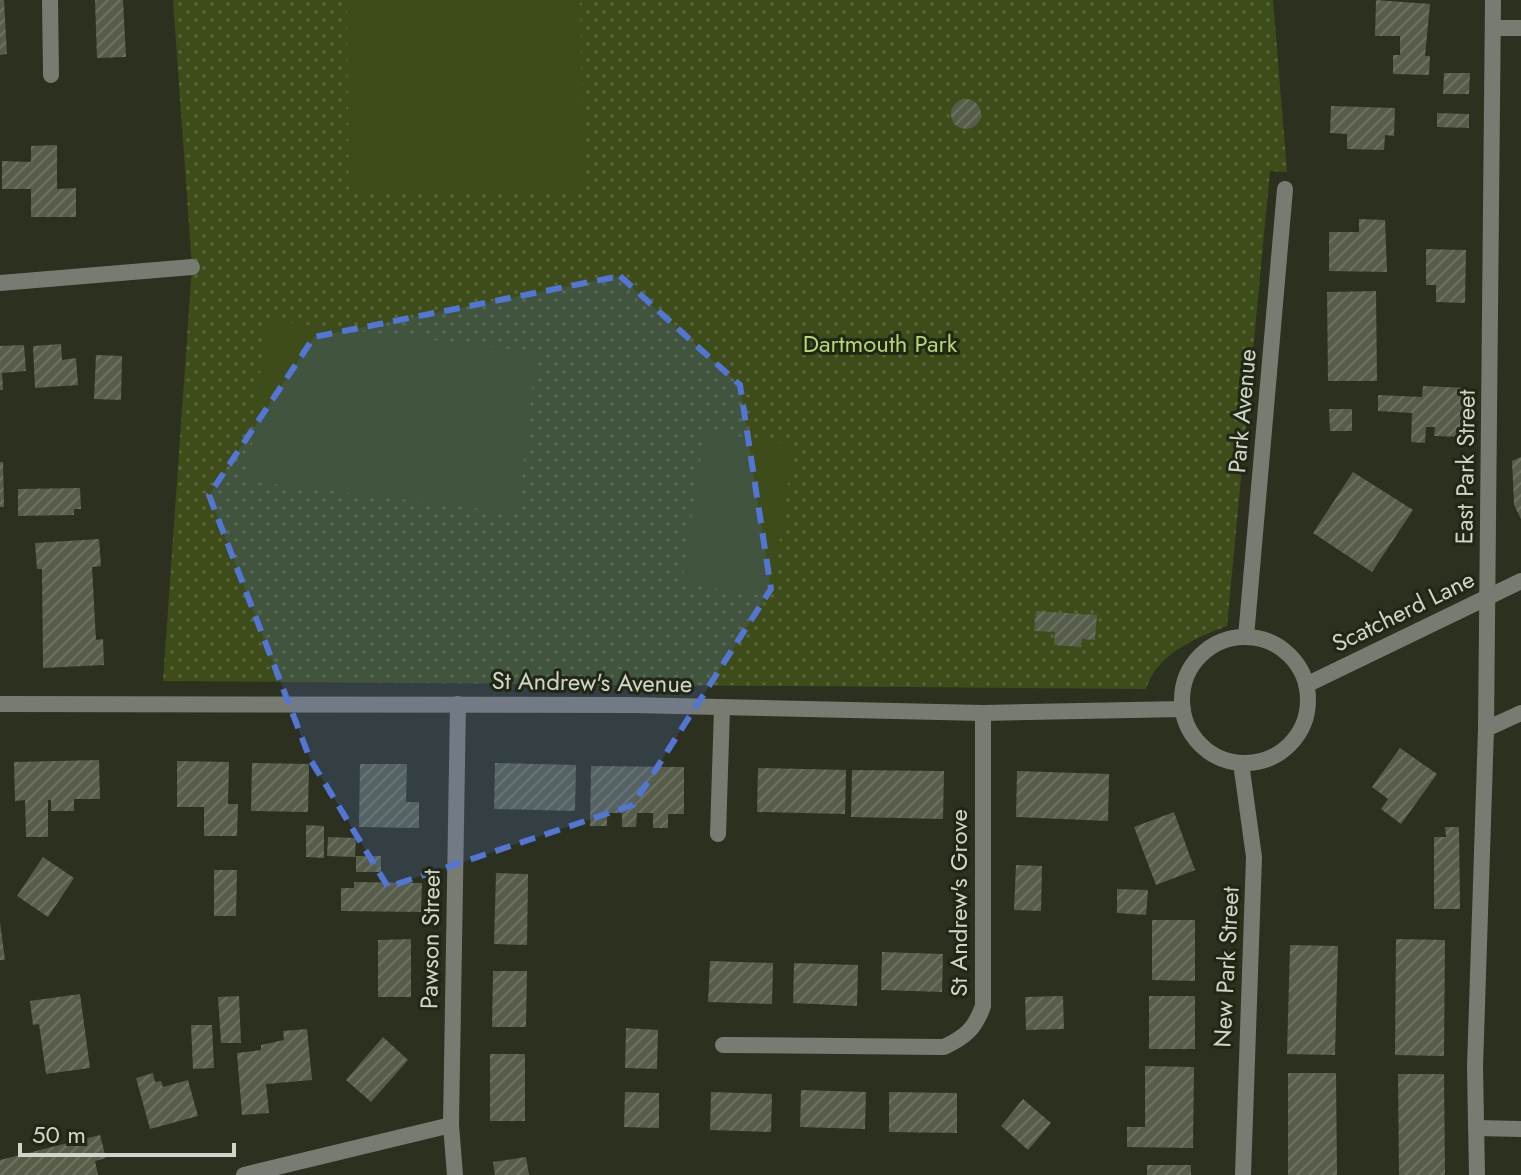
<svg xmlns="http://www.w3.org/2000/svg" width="1521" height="1175" font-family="Jost,sans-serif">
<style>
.grass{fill:url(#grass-dots)}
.garden{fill:#3d4c19}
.building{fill:url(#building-hatch)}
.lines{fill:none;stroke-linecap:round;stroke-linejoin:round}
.service{stroke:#787b72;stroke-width:16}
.minor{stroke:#787b72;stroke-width:16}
.tertiary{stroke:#787b72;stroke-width:16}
.marked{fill:#5376d4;fill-opacity:0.2;stroke:#5376d4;stroke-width:6;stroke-dasharray:16 10;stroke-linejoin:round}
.labels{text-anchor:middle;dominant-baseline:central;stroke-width:6;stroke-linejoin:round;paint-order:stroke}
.park-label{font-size:24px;fill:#b7d672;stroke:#212715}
.street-label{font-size:24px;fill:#d0d5c9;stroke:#212715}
</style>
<defs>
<pattern id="grass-dots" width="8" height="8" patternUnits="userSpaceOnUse" patternTransform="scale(2)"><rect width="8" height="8" fill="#3d4c19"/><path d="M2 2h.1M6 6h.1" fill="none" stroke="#586539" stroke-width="1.8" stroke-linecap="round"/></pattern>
<pattern id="building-hatch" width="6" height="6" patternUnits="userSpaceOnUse" patternTransform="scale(2)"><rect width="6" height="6" fill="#565d49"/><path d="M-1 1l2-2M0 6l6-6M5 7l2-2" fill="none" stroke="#6d7362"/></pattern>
</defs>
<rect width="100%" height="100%" fill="#2b311e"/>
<path class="grass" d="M173,0h1100l14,172 -17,-1 -43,455c-32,12 -70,28 -81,63l-983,-8 29,-414z"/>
<path class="garden" d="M347,0h233l3,190 -234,2z
M266,320l270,32 -18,161 -270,-32z
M705,431l89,14 -23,152 -89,-14z"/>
<path class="building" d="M0,0h4l3,54 -7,1z
M95,0h28l3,57 -29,1z
M1376,0l54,4 -5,52h5l-1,19 -36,-1v-19h7v-19h-25z
M1444,73h26l-1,21h-26z
M951 114a15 15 0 1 1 30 0a15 15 0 1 1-30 0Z
M1331,106l64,2 -1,28 -9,-1 -1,15 -37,-1v-15l-17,-1z
M1437,113l32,1v14l-32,-1z
M57,145v44l19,-1v29h-45v-28h-29v-28l29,1v-16z
M1359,219l26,1 2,52 -58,-1v-39h30z
M1426,249l40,1 -1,53 -29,-1v-17h-10z
M1376,291l1,90h-49l-1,-89z
M61,344l1,16 14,-2 2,27 -43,3 -2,-42z
M24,345l2,26 -24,2 1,17h-3v-44z
M96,355l26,1 -1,44 -27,-1z
M1423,386l44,2 -3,49 -30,-1 1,-9h-9l-1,16 -14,-1 1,-29 -34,-2v-16l44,2z
M1329,409h23v22h-22z
M1521,457v62l-7,-14 -2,-44z
M0,462h3l1,45h-4z
M1353,472l60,38 -41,62 -59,-39z
M80,488l1,21h-7v6l-56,1v-27z
M99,539l2,27 -9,1 4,73 7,-1 1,26 -61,3 -1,-99h-5l-2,-26z
M1036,611l61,4 -2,25 -13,-1 -1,8 -27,-2 1,-13 -21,-1z
M1400,748l37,26 -36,50 -20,-15 7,-10 -16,-12z
M99,760l1,39h-26v12h-23v-11h-3v37h-22l-1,-37 -10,1 -1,-39z
M177,761l52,1 -1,42h10l-1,32h-33v-29h-27z
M252,763l57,1 -1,48 -57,-1z
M495,763l81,2 -1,46 -81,-2z
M360,764h47l-1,38h13v26l-60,-1z
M591,766l93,1v47h-16v14h-15v-15h-16l-1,14h-14v-14h-15v13h-17z
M758,768l88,2 -1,44 -88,-2z
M852,770l92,1 -1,48 -92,-2z
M1017,771l92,3 -1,47 -92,-4z
M1174,812l21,58 -39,15 -22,-58z
M306,825l18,1v32l-18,-1z
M1445,827h14l1,82h-26v-72h12z
M328,837l28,1 -1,19 -28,-1z
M356,856h25v16h-25z
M43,857l31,21 -26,39 -31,-21z
M1016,865l26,1 -1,45 -27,-1z
M214,870h23l-1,46h-22z
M496,873l32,1 -1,71 -33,-1z
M354,882l68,1 -1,29 -80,-1v-23h13z
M1117,889l31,1 -2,25 -29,-2z
M1152,920h43v61l-43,-1z
M0,922l5,38h-5z
M411,939v58h-33v-57z
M1396,939l49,1 -1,116 -49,-1z
M1290,945l48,1 -3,109 -48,-1z
M882,952l61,2 -1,38 -61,-2z
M710,961l63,2 -1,41 -64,-2z
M794,963l64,2 -1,41 -64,-3z
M493,971h34l-1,56h-34z
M80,994l10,74 -44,6 -7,-50 -6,1 -3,-24z
M239,996l2,47h-20l-3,-46z
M1063,996l1,33 -38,1 -1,-33z
M1149,996h46v53h-46z
M191,1025h21l2,43 -21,1z
M626,1028l32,2 -1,39 -32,-1z
M307,1029l5,51 -46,4 3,29 -27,2 -5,-62 24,-3v-5l23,-5 -1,-9z
M383,1037l25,23 -37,42 -25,-22z
M490,1054h35v67h-35z
M1145,1066l49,1 -1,81 -66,-1v-20h18z
M153,1073l2,9 6,-1 2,6 25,-7 10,36 -48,13 -14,-51z
M1288,1073h48l1,102h-49z
M1398,1074h46l1,101h-46z
M801,1090l65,2 -1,37 -65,-2z
M625,1092l34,1v35l-35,-1z
M711,1092l61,2 -1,38 -61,-2z
M889,1092l68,1v40l-68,-1z
M1023,1099l28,24 -23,27 -27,-24z
M100,1135l6,23 -11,3 3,14h-98v-15z
M526,1157l3,18h-34l-2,-13z
M1147,1165h44v10h-44z"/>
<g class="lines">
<path class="service" d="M1493,28h28
M1486,729l35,-16
M718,834l4,-126
M1476,1128l45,1"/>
<path class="minor" d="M50,0l1,75
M0,283l192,-16
M1246,637l39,-448
M1241,763l13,94 -11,318
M723,1045l221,2c21,-10 31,-18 39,-41v-293
M244,1175l207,-50
M455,1175l-4,-50 7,-421
M1477,1175l-2,-108 11,-338 7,-729"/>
<path class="tertiary" d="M1182 700a63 63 0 1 1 126 0a63 63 0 1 1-126 0Z
M1306,685l215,-104
M0,704l631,1 352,8 200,-4"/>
</g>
<path class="marked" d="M620,276l120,109 31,204 -138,216 -245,82 -78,-128 -101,-264 105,-158z"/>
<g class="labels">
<g class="park-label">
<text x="880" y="343">Dartmouth Park</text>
</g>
<g class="street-label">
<text transform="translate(1242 411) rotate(-85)">Park Avenue</text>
<text transform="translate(1465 467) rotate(-89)">East Park Street</text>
<text transform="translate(1403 611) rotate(-26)">Scatcherd Lane</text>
<text transform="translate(592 682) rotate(1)">St Andrew's Avenue</text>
<text transform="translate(958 903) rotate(-90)">St Andrew's Grove</text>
<text transform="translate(430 939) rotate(-89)">Pawson Street</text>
<text transform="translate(1226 967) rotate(-87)">New Park Street</text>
</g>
</g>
<path d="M20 1143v12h214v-12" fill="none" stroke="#d0d5c9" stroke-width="4"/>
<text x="32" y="1143" font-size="24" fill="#d0d5c9" stroke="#212715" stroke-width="6" paint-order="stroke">50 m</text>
</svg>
